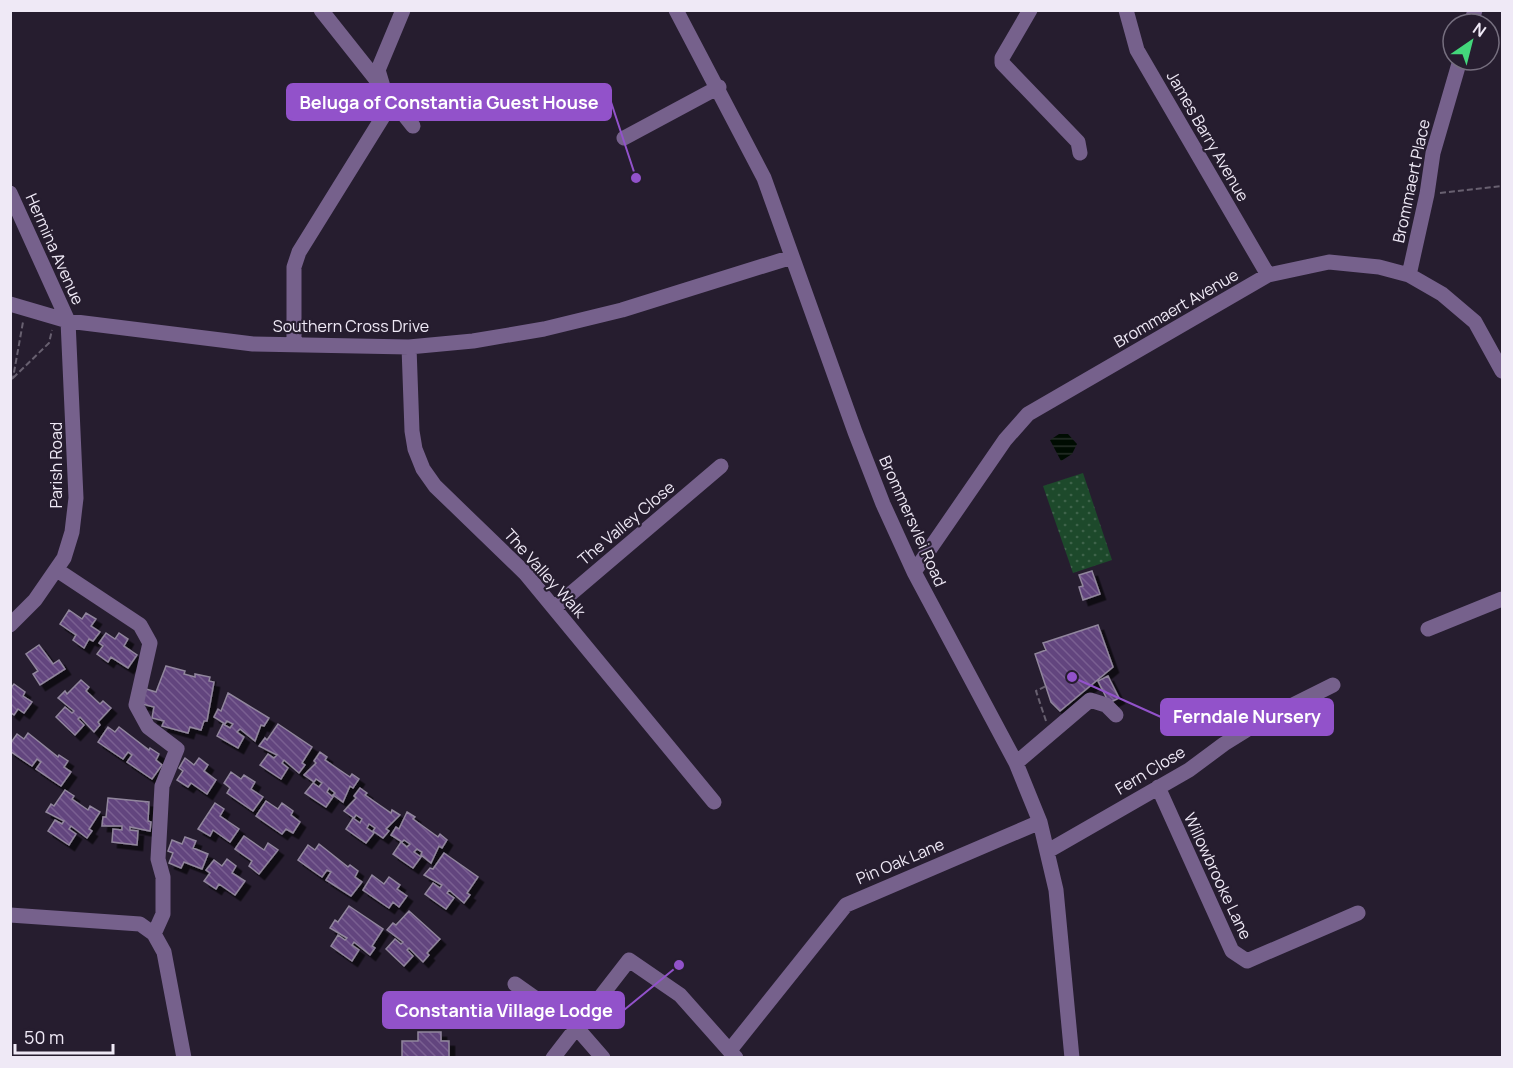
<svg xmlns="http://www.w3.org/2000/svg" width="1513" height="1068" font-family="Manrope,sans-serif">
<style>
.park{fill:url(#park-dots)}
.water{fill:url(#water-rules)}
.building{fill:url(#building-back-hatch);stroke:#91869d;stroke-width:1.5;filter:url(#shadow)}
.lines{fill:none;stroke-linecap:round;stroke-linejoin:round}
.path{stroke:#686070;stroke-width:2;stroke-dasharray:6 3;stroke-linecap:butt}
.minor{stroke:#76618c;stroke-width:15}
.labels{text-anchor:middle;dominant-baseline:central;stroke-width:4.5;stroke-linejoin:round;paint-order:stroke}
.street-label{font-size:16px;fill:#efe9f6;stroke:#261d2f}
.leader{fill:none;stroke:#9252ca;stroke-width:2}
.callout-dot{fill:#9252ca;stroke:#261d2f;stroke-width:2}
.callout{fill:#9252ca;stroke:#9252ca;stroke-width:2}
.callout-label{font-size:18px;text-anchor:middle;font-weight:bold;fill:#fff}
</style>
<defs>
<pattern id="park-dots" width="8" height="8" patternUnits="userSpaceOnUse" patternTransform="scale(1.5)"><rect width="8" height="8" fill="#1d492b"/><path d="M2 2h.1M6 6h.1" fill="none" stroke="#3e634a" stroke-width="1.8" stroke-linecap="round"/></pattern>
<pattern id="water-rules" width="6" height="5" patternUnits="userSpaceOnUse" patternTransform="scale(1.5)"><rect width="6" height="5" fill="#000c02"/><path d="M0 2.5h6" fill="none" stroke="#262f28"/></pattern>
<pattern id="building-back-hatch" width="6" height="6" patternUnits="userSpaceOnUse" patternTransform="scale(1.5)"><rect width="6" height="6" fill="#62447e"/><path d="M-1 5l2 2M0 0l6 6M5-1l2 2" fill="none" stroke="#795f91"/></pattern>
<filter id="shadow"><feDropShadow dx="5.5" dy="5.5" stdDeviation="0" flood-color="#0009"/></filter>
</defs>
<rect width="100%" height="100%" fill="#261d2f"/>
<path class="park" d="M1083,473l29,87 -39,13 -30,-87z"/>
<path class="water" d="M1059,434h9l9,10 -5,10 -11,7 -11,-21z"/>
<path class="building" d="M1092,571l8,23 -17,6 -4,-13 4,-1 -4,-11z
M69,610l13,9 4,-6 10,6 -5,7 9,6 -7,9 -4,-2 -5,9 -11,-8 3,-5 -16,-11z
M1098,625l15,42 -53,44 -9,-9 -16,-48 11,-4 -3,-7z
M106,633l9,6 4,-6 9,6 -4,7 13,9 -9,13 -17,-11 -3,5 -11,-8 6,-8 -4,-3z
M39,645l14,19 6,-4 6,9 -25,16 -7,-11 5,-3 -12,-17z
M166,666l19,5 -1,3 11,3v-3l15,3 -1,4 5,1 -7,39h-3l-3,9 -11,-3 -2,6 -26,-7 2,-5 -12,-3 2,-11 -12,-3 4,-15 10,3z
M1108,676l11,22 -10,5 -11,-22z
M81,680l8,7 -3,4 14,13 3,-3 8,7 -13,14 2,3 -6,7 -14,-15 -2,2 6,6 -9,10 -19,-18 9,-10 7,6 2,-2 -16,-13 7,-7 2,3z
M14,684l11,8 -2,4 9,6 -8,11 -6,-4 -4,6 -4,-3v-23z
M228,693l41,25 -5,8 -3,-1 -6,16 -15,-12 -3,3 7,5 -6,11 -21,-12 6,-12 7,4 3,-4 -6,-3 -2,3 -11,-7 4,-8 3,2z
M278,724l34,23 -10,16 3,2 -6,8 -15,-13 -2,3 6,5 -7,11 -21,-14 8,-11 6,4 3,-3 -18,-9 6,-8 2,2z
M108,727l7,5 4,-5 30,23 1,-2 9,6 -3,6 6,5 -10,14 -25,-17 5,-7 -4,-3 -5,7 -25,-17z
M28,733l30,24 1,-2 9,6 -4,6 7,5 -10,14 -25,-17 5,-7 -4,-3 -5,7 -22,-15v-7l7,-10 7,5z
M320,752l7,5 -2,3 25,17 2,-3 7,5 -6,9 -3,-2 -7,16 -10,-7 2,-2 -6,-5 -2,4 6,5 -7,10 -21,-14 8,-10 6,4 3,-4 -6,-4 -2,3 -10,-7 12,-12 -2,-2z
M185,758l9,7 5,-7 9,7 -4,6 12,9 -9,14 -16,-11 -3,4 -11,-7 6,-9 -4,-3z
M231,772l10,7 3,-4 11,7 -4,7 12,8 -10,14 -26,-18 3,-5 -6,-5z
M360,788l7,5 -2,2 26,18 1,-3 8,5 -14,14 3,2 -6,7 -10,-7 2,-3 -6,-4 -2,4 7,5 -8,10 -20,-14 7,-11 7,5 2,-4 -6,-4 -2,3 -10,-7 12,-13 -2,-2z
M65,790l9,6 -2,3 16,11 2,-4 10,6 -11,17 3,2 -5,7 -16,-12 -2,3 7,5 -7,11 -21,-14 7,-11 7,4 2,-3 -18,-9 5,-8 3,2z
M108,798l41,4 -1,19 3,1 -1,9 -20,-4v3l8,1 -1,14 -25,-3 1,-13 9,1v-4h-20l1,-9h3z
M266,801l12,8 4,-6 11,8 -2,4 9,7 -7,11 -7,-4 -4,5 -26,-18z
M215,803l9,6 -4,7 19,13 -9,13 -17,-12 -3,6 -12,-7z
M407,812l8,5 -2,2 25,18 2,-3 7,6 -5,8 -3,-2 -8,17 -10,-8 1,-3 -5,-3 -3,3 7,5 -8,11 -20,-14 8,-12 6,5 3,-3 -6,-4 -2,2 -11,-7 5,-8 3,2z
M244,836l20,14 4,-7 10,7 -19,24 -10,-8 3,-5 -17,-12z
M185,837l11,4 -3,7 15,6 -6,15 -18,-7 -3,6 -12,-5 4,-10 -5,-2 4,-11 10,4z
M319,844l29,23 2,-2 8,6 -3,6 7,5 -11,14 -25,-16 5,-8 -4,-2 -5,7 -24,-17 10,-15 7,5z
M444,853l34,24 -11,16 3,2 -6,8 -15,-13 -2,3 7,5 -8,11 -21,-15 8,-11 7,5 2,-3 -18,-10 6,-7 3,1z
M227,859l9,7 -4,7 13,8 -10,14 -16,-11 -3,5 -12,-8 6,-8 -4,-3 8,-10 8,6z
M372,875l12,9 5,-7 11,8 -3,4 10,7 -8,11 -6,-5 -4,6 -26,-18z
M349,906l34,23 -11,17 3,2 -5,7 -16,-13 -2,3 7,5 -7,11 -21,-15 7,-11 7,5 2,-2 -17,-10 5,-8 3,2z
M409,911l31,28 -13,14 2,2 -6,7 -14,-14 -2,2 6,6 -9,10 -18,-17 9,-10 6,5 2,-2 -16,-12 6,-7 3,2z
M418,1032h23v9h8v17h-47v-17h16z"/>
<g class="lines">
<path class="path" d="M1440,193l62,-7
M13,378l36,-35 3,-13
M10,380l3,-2 10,-56
M1046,721l-10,-30 10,-5"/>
<path class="minor" d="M321,10l92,116
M676,10l88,168 91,254 28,72 31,68 102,191 24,59 16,68 16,168
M1030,10l-28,48v5l76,79 2,11
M1126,10l11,40 131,225
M1471,24l4,-14
M624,138l95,-51
M10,193l58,128 8,177 -4,34 -8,26 -29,42 -25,25
M1409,275l18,-81 6,-41 27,-93
M10,304l58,17 185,23 156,3 64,-6 71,-12 78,-19 170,-53
M294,345v-78l5,-15 90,-145 -11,-37 25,-60
M409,347l3,84 3,18 8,20 12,17 90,87 189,229
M57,570l83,55 10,18 -14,62 12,22 29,22 -15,37 -4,73 5,18v37l-9,20
M914,572l91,-132 23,-26 240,-139 61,-13 50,5 30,8 33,19 33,28 27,49
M554,608l167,-142
M1428,629l74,-30
M1016,763l74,-63 16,5 10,10
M1158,787l74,164 15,10 111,-48
M1048,851l141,-81 35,-26 37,-23 72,-36
M10,915l130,9 14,10 10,18 20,106
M515,984l61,43 27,31
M730,1050l116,-145 194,-83
M553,1058l76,-98 51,35 56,63"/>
</g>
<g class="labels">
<g class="street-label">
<text transform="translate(1208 136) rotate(60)">James Barry Avenue</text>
<text transform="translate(1411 181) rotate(-78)">Brommaert Place</text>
<text transform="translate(55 249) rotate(66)">Hermina Avenue</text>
<text transform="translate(1176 308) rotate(-30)">Brommaert Avenue</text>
<text x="351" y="326">Southern Cross Drive</text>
<text transform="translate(56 465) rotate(-90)">Parish Road</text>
<text transform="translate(913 521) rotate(66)">Brommersvlei Road</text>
<text transform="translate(626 523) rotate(-40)">The Valley Close</text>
<text transform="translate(545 573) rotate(48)">The Valley Walk</text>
<text transform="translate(1150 770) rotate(-31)">Fern Close</text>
<text transform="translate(900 861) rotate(-23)">Pin Oak Lane</text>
<text transform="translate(1218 876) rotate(65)">Willowbrooke Lane</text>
</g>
</g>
<path class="leader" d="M636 178L611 102M1072 677L1161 717M679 965L624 1010"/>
<g class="callout-dot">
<circle cx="636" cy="178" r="6"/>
<circle cx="1072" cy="677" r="6"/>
<circle cx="679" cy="965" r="6"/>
</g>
<g class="callout">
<rect x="287" y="84" width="324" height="36" rx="6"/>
<rect x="1161" y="699" width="172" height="36" rx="6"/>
<rect x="383" y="992" width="241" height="36" rx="6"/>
</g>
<g class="callout-label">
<text x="449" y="109">Beluga of Constantia Guest House</text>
<text x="1247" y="723">Ferndale Nursery</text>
<text x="504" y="1017">Constantia Village Lodge</text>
</g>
<rect width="1513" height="1068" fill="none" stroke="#efe9f6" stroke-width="24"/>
<g transform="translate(1471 42) rotate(35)"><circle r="28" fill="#261d2f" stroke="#766f7f" stroke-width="1.5"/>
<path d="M0-4.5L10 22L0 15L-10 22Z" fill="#43d77b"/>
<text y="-9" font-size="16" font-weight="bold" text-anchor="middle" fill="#efe9f6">N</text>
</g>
<path d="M15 1044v9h98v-9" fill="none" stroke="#efe9f6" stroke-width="3"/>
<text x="24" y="1044" font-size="18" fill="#efe9f6" stroke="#261d2f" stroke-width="4.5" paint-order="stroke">50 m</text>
</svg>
